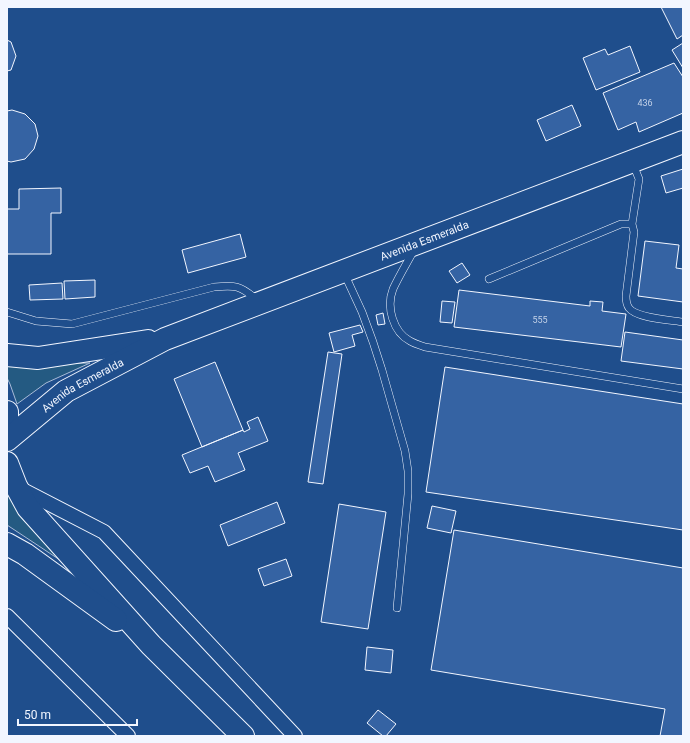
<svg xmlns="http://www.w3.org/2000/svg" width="690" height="743" font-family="Roboto,sans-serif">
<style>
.green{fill:#245a82;stroke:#a8bbd7}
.building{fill:#3563a3;stroke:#f2f6ff}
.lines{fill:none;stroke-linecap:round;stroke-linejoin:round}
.lane-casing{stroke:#f2f6ff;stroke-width:8}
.street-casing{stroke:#f2f6ff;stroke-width:16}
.primary-casing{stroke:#f2f6ff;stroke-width:24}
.lane{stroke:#1f4e8c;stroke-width:7}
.street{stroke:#1f4e8c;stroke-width:14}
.primary{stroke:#1f4e8c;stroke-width:22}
.labels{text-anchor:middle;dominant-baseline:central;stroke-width:3;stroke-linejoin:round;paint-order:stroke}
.number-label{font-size:9px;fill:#c3d1e8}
.street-label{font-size:11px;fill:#f2f6ff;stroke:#1f4e8c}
</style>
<rect width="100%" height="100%" fill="#1f4e8c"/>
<path class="green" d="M90,363l-44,20 -29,21 -7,-20 -3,-6v-14z
M7,491l13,25 40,44 -53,-35z"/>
<path class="building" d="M661,7h22v28l-6,4z
M7,40l4,2 5,14 -5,14 -4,1z
M683,43v25l-11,-18z
M630,46l10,26 -44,18 -13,-32 22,-9 3,6z
M674,63l9,14v36l-44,19 -3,-10 -18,8 -15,-37z
M572,105l9,21 -35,15 -9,-21z
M12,110l13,4 10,10 3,12 -4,13 -9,10 -14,3 -4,-1v-50z
M683,169v19l-17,5 -5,-17z
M61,188v25h-10v41h-44v-45h12v-20z
M240,234l6,23 -58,16 -6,-23z
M645,241l34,4 -3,23 7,1v33l-45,-6z
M462,263l8,12 -13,8 -8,-12z
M95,280v17l-30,2 -1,-18z
M62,283l1,16 -33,1 -1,-15z
M459,290l131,16v-5l13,1 -1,9 24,3 -5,33 -167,-20z
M442,301l13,1 -3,21 -12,-1z
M383,313l2,11 -7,1 -2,-10z
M360,325l3,7 -11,3 3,11 -21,6 -5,-19z
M625,332l58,8v29l-62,-8z
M328,352l14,2 -19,130 -15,-2z
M215,362l28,68 -41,17 -28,-68z
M445,367l238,37v126l-257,-38z
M258,417l10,24 -30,12 7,17 -30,12 -7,-16 -18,7 -8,-18 61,-25 1,2 6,-3 -3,-7z
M277,502l8,21 -57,23 -8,-21z
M339,504l47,8 -18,117 -47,-7z
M432,506l24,5 -5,22 -24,-5z
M454,530l229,38v168h-23l5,-27 -234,-39z
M286,559l6,17 -28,10 -6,-17z
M367,647l26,3 -2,23 -26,-3z
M378,710l18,14 -10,12h-3l-16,-13z"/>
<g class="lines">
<defs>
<path id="lane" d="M632,224l7,-45 -6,-15
M414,250c-7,13 -15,26 -21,39 -7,18 0,43 17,52 5,3 10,4 15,6l258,42
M344,273l18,39 11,30 9,28 23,81 3,20v23l-11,114
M489,279l132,-55h11l2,8 -8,64c0,4 0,8 3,12 7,10 41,12 54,14
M7,312l29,9 36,3 142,-37c21,-2 26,-2 43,13"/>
<path id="street" d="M17,487l87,45 191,204
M7,616l121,120"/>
<g id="primary">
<path d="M7,355l31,3 110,-17"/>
<path d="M7,412v10"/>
<path id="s1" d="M7,440l59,-49 99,-52 518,-197"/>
<path d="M7,463l9,23 12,22 123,137 92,91"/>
<path d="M7,544l18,10 91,66"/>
</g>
</defs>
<use href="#lane" class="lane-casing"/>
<use href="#street" class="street-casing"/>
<use href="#primary" class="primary-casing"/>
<use href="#lane" class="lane"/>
<use href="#street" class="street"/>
<use href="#primary" class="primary"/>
</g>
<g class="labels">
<g class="number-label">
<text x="645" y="103">436</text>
<text x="540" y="320">555</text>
</g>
<g class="street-label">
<text stroke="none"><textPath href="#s1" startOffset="466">Avenida Esmeralda</textPath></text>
<text stroke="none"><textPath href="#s1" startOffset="94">Avenida Esmeralda</textPath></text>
</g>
</g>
<rect width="690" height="743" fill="none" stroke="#f2f6ff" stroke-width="16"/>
<path d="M18 719v6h119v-6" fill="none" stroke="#f2f6ff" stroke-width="2"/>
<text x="24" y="719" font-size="12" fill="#f2f6ff" stroke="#1f4e8c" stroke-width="3" paint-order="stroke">50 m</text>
</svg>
